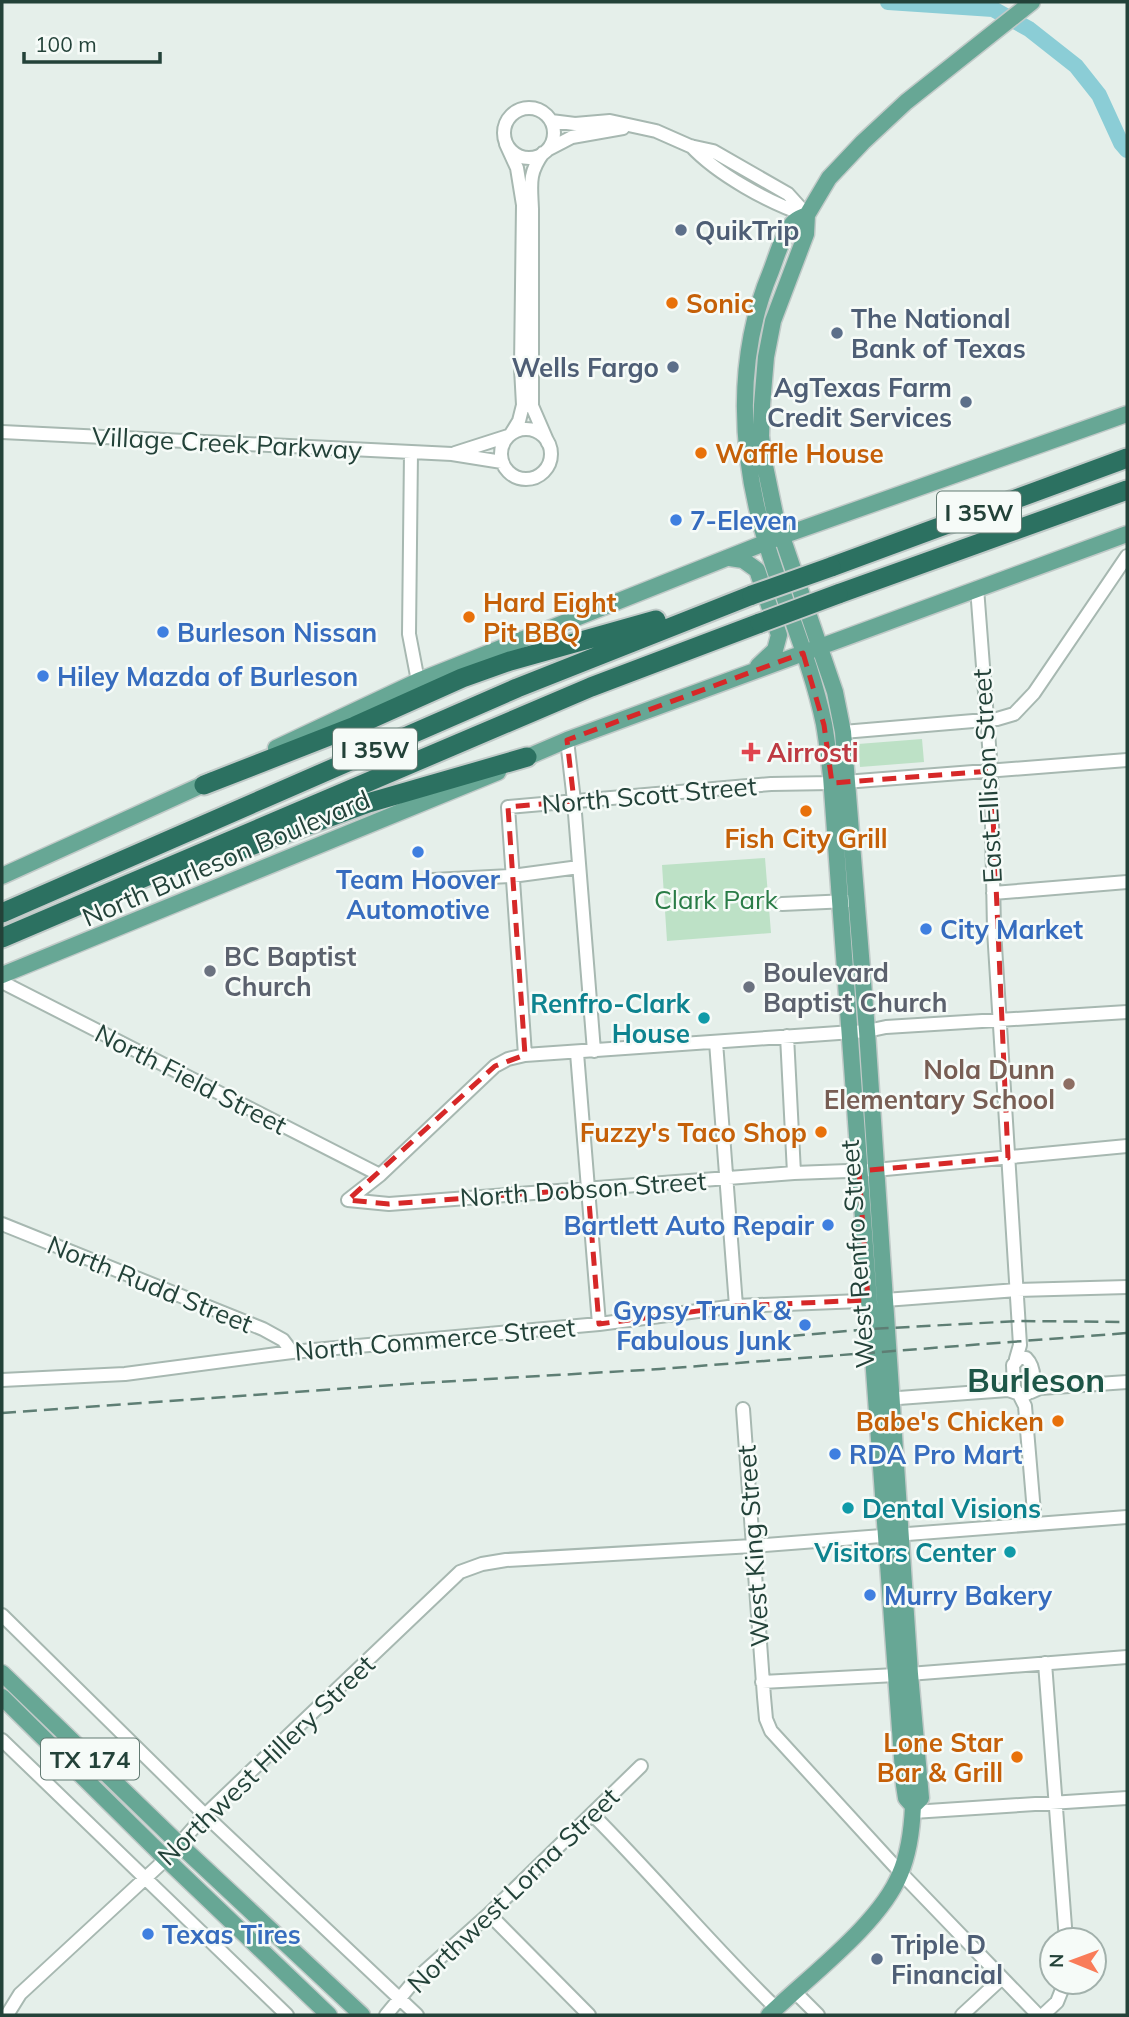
<svg xmlns="http://www.w3.org/2000/svg" width="1129" height="2017" font-family="Mulish,sans-serif">
<style>
.green{fill:#bde1c6}
.lines{fill:none;stroke-linecap:round;stroke-linejoin:round}
.river{stroke:#8bcdd6;stroke-width:16}
.minor-casing{stroke:#a7b8b1;stroke-width:16}
.major-casing{stroke:#c1cac8;stroke-width:19}
.highway-casing{stroke:#c1cac8;stroke-width:23}
.minor{stroke:#fff;stroke-width:12}
.major{stroke:#67a795;stroke-width:16}
.highway{stroke:#2c7161;stroke-width:19}
.rail{stroke:#5e7e74;stroke-width:2.5;stroke-dasharray:14 7;stroke-linecap:butt}
.highway-bridge-casing{stroke:#c1cac8;stroke-width:23;stroke-linecap:butt}
.highway-bridge{stroke:#2c7161;stroke-width:19}
.marked{fill:none;stroke:#d62828;stroke-width:5;stroke-dasharray:14 9;stroke-linejoin:round}
.service-dot{fill:#5c6f8a;stroke:#f6fbf8;stroke-width:2.5}
.food-dot{fill:#e8710a;stroke:#f6fbf8;stroke-width:2.5}
.shop-dot{fill:#3f7fe0;stroke:#f6fbf8;stroke-width:2.5}
.health-dot{fill:#e0444e;stroke:#f6fbf8;stroke-width:2.5}
.worship-dot{fill:#6b7280;stroke:#f6fbf8;stroke-width:2.5}
.culture-dot{fill:#0f9aa8;stroke:#f6fbf8;stroke-width:2.5}
.education-dot{fill:#8d6e63;stroke:#f6fbf8;stroke-width:2.5}
.labels{text-anchor:middle;dominant-baseline:central;stroke-width:5;stroke-linejoin:round;paint-order:stroke}
.shield{fill:#f6fbf8;stroke:#627a72;stroke-width:2}
.shield-label{font-size:24px;font-weight:bold;fill:#234239}
.service-label{font-size:26px;font-weight:bold;fill:#4e5e75;stroke:#f6fbf8;text-anchor:start}
.food-label{font-size:26px;font-weight:bold;fill:#c56008;stroke:#f6fbf8;text-anchor:start}
.street-label{font-size:26px;fill:#234239;stroke:#f6fbf8}
.shop-label{font-size:26px;font-weight:bold;fill:#366cbe;stroke:#f6fbf8;text-anchor:start}
.health-label{font-size:26px;font-weight:bold;fill:#be3a42;stroke:#f6fbf8;text-anchor:start}
.park-label{font-size:26px;fill:#2a7c47;stroke:#f6fbf8}
.worship-label{font-size:26px;font-weight:bold;fill:#5b616d;stroke:#f6fbf8;text-anchor:start}
.culture-label{font-size:26px;font-weight:bold;fill:#0d838f;stroke:#f6fbf8;text-anchor:end}
.education-label{font-size:26px;font-weight:bold;fill:#785e54;stroke:#f6fbf8;text-anchor:end}
.district-label{font-size:33px;font-weight:bold;fill:#1d5647;stroke:#f6fbf8}
</style>
<rect width="100%" height="100%" fill="#e5efea"/>
<path class="green" d="M922,739l2,23 -64,5 -2,-23z
M765,858l6,75 -104,8 -5,-76z"/>
<g class="lines">
<path class="river" d="M888,2l105,7 36,20 47,37 23,29 22,48 6,7"/>
<defs>
<path id="minor" d="M504 133a25 25 0 1 1 50 0a25 25 0 1 1-50 0Z
M551,121l24,3 35,-3 46,10 34,15 23,5 75,43 19,21
M506,144l11,24 6,37 -2,163 2,37 -4,16 -8,13
M691,146c26,28 78,57 115,69
M547,150l25,-13 51,-9
M543,153c-15,21 -12,31 -11,56v197l16,37
M501 454a25 25 0 1 1 50 0a25 25 0 1 1-50 0Z
M2,432l450,22 50,8
M411,452l-2,182 9,47
M455,453l53,-17
M977,588l14,183 3,159 26,415 -4,14
M843,732l154,-13 17,-5 20,-21 93,-137
M567,740l7,61 20,250
M433,880l79,-4 67,-9
M993,893l134,-11
M782,904l66,-3
M2,982l378,193
M1127,1012l-241,15 -19,4 -342,24 -17,4 -13,7 -115,109 -32,25 41,4 405,-31 81,-3 252,-24
M787,1036l7,137
M716,1042l20,264
M577,1053l22,271
M525,1055l-17,-248 263,-23 61,-1 295,-23
M2,1224l261,105 20,11 9,12
M1019,1358h7c9,9 11,31 -1,37l-8,-2 -3,-6 -1,-22z
M2,1380l123,-6 167,-22 307,-28 137,-18 149,-6 132,-10 110,-3
M1031,1392l9,-4 87,-6
M1019,1394l6,12 10,118
M885,1399l123,-9 9,3
M743,1409l21,288 2,22 5,12 130,142 137,142
M2,1615l203,200 212,200
M1045,1663l21,277
M762,1682l134,-7 231,-18
M2,1740l285,275
M913,1812l214,-14
M592,1814c63,63 120,132 184,194
M489,1914l100,101
M794,1991l24,24
M7,2015l13,-21 146,-135 39,-44 255,-243 22,-8 24,-4 247,-14 374,-29
M386,2015l29,-35 74,-66 152,-148
M962,2015l40,-37
M1043,2015l14,-13 8,-20"/>
<path id="major" d="M807,215c-5,2 -11,4 -14,8 -11,12 -16,33 -22,48 -36,86 -32,182 -5,271 18,61 45,119 58,182 3,17 5,35 7,52l73,1009 2,13 7,8
M730,558l13,2 14,10 22,65 -4,15 -17,16
M276,748l142,-67 364,-145 345,-122
M518,761l49,-21 560,-206
M2,876l211,-96
M2,975l496,-203
M2,1673l177,171 183,171
M2,1697l164,162 163,156
M769,2015c39,-38 111,-91 131,-141 9,-21 12,-45 13,-68l8,-8 -11,-124 -43,-643 -24,-299 -8,-40 -59,-173 -11,-53 -4,-30 1,-31 4,-48 7,-36 33,-87 1,-19 22,-37 34,-36 43,-40 126,-100"/>
<path id="highway" d="M831,567l296,-109
M838,594l289,-104
M204,785l151,-59 107,-48 48,-17 146,-41
M234,852l134,-49 159,-46
M2,913l515,-225 235,-93
M2,938l589,-251 169,-64"/>
</defs>
<use href="#minor" class="minor-casing"/>
<use href="#major" class="major-casing"/>
<use href="#highway" class="highway-casing"/>
<use href="#minor" class="minor"/>
<use href="#major" class="major"/>
<use href="#highway" class="highway"/>
<path class="rail" d="M770,1338l100,-9 149,-8 108,1
M2,1413l418,-30 240,-14 467,-36"/>
<defs>
<path id="highway-bridge" d="M752,595l79,-28
M760,623l78,-29"/>
</defs>
<use href="#highway-bridge" class="highway-bridge-casing"/>
<use href="#highway-bridge" class="highway-bridge"/>
</g>
<path class="marked" d="M803,653l21,72 8,58 159,-12 17,387 -149,13 9,129 -132,6 -137,18 -11,-135 -199,15 -41,-4 147,-134 30,-11 -17,-248 66,-6 -7,-61z"/>
<g class="service-dot">
<circle cx="681" cy="230" r="7"/>
<circle cx="837" cy="333" r="7"/>
<circle cx="673" cy="367" r="7"/>
<circle cx="966" cy="402" r="7"/>
<circle cx="877" cy="1959" r="7"/>
</g>
<g class="food-dot">
<circle cx="672" cy="303" r="7"/>
<circle cx="701" cy="453" r="7"/>
<circle cx="469" cy="617" r="7"/>
<circle cx="806" cy="811" r="7"/>
<circle cx="821" cy="1132" r="7"/>
<circle cx="1058" cy="1421" r="7"/>
<circle cx="1017" cy="1757" r="7"/>
</g>
<g class="shop-dot">
<circle cx="676" cy="520" r="7"/>
<circle cx="163" cy="632" r="7"/>
<circle cx="43" cy="676" r="7"/>
<circle cx="418" cy="852" r="7"/>
<circle cx="926" cy="929" r="7"/>
<circle cx="828" cy="1225" r="7"/>
<circle cx="805" cy="1325" r="7"/>
<circle cx="835" cy="1454" r="7"/>
<circle cx="870" cy="1595" r="7"/>
<circle cx="148" cy="1934" r="7"/>
</g>
<path class="health-dot" d="M747.5 741.5h7v7h7v7h-7v7h-7v-7h-7v-7h7z"/>
<g class="worship-dot">
<circle cx="210" cy="971" r="7"/>
<circle cx="749" cy="987" r="7"/>
</g>
<g class="culture-dot">
<circle cx="704" cy="1018" r="7"/>
<circle cx="848" cy="1508" r="7"/>
<circle cx="1010" cy="1552" r="7"/>
</g>
<circle class="education-dot" cx="1069" cy="1084" r="7"/>
<g class="labels">
<g class="shield">
<rect x="937" y="491.5" width="84" height="41" rx="5"/>
<rect x="333" y="728.5" width="84" height="41" rx="5"/>
<rect x="41" y="1738.5" width="98" height="41" rx="5"/>
</g>
<g class="shield-label">
<text x="979" y="512">I 35W</text>
<text x="375" y="749">I 35W</text>
<text x="90" y="1759">TX 174</text>
</g>
<g class="service-label">
<text x="695" y="230">QuikTrip</text>
<text x="851" y="318">The National<tspan x="851" dy="30">Bank of Texas</tspan></text>
<text x="659" y="367" text-anchor="end">Wells Fargo</text>
<text x="952" y="387" text-anchor="end">AgTexas Farm<tspan x="952" dy="30">Credit Services</tspan></text>
<text x="891" y="1944">Triple D<tspan x="891" dy="30">Financial</tspan></text>
</g>
<g class="food-label">
<text x="686" y="303">Sonic</text>
<text x="715" y="453">Waffle House</text>
<text x="483" y="602">Hard Eight<tspan x="483" dy="30">Pit BBQ</tspan></text>
<text x="806" y="838" text-anchor="middle">Fish City Grill</text>
<text x="807" y="1132" text-anchor="end">Fuzzy's Taco Shop</text>
<text x="1044" y="1421" text-anchor="end">Babe's Chicken</text>
<text x="1003" y="1742" text-anchor="end">Lone Star<tspan x="1003" dy="30">Bar &amp; Grill</tspan></text>
</g>
<g class="street-label">
<text transform="translate(227 443) rotate(3)">Village Creek Parkway</text>
<text transform="translate(987 776) rotate(-93)">East Ellison Street</text>
<text transform="translate(649 795) rotate(-5)">North Scott Street</text>
<text transform="translate(226 858) rotate(-23)">North Burleson Boulevard</text>
<text transform="translate(191 1079) rotate(27)">North Field Street</text>
<text transform="translate(583 1189) rotate(-4)">North Dobson Street</text>
<text transform="translate(857 1254) rotate(-94)">West Renfro Street</text>
<text transform="translate(150 1284) rotate(22)">North Rudd Street</text>
<text transform="translate(435 1339) rotate(-5)">North Commerce Street</text>
<text transform="translate(753 1546) rotate(-94)">West King Street</text>
<text transform="translate(266 1760) rotate(-44)">Northwest Hillery Street</text>
<text transform="translate(513 1890) rotate(-44)">Northwest Lorna Street</text>
</g>
<g class="shop-label">
<text x="690" y="520">7-Eleven</text>
<text x="177" y="632">Burleson Nissan</text>
<text x="57" y="676">Hiley Mazda of Burleson</text>
<text x="418" y="879" text-anchor="middle">Team Hoover<tspan x="418" dy="30">Automotive</tspan></text>
<text x="940" y="929">City Market</text>
<text x="814" y="1225" text-anchor="end">Bartlett Auto Repair</text>
<text x="791" y="1310" text-anchor="end">Gypsy Trunk &amp;<tspan x="791" dy="30">Fabulous Junk</tspan></text>
<text x="849" y="1454">RDA Pro Mart</text>
<text x="884" y="1595">Murry Bakery</text>
<text x="162" y="1934">Texas Tires</text>
</g>
<g class="health-label">
<text x="767" y="752">Airrosti</text>
</g>
<g class="park-label">
<text x="716" y="899">Clark Park</text>
</g>
<g class="worship-label">
<text x="224" y="956">BC Baptist<tspan x="224" dy="30">Church</tspan></text>
<text x="763" y="972">Boulevard<tspan x="763" dy="30">Baptist Church</tspan></text>
</g>
<g class="culture-label">
<text x="690" y="1003">Renfro-Clark<tspan x="690" dy="30">House</tspan></text>
<text x="862" y="1508" text-anchor="start">Dental Visions</text>
<text x="996" y="1552">Visitors Center</text>
</g>
<g class="education-label">
<text x="1055" y="1069">Nola Dunn<tspan x="1055" dy="30">Elementary School</tspan></text>
</g>
<g class="district-label">
<text x="1036" y="1379">Burleson</text>
</g>
</g>
<rect width="1129" height="2017" fill="none" stroke="#234239" stroke-width="7"/>
<g transform="translate(1073 1961) rotate(271)"><circle r="33" fill="#f6fbf8" stroke="#a2b1ac" stroke-width="2"/>
<path d="M0-5L12 26L0 18L-12 26Z" fill="#f97c59"/>
<text y="-10" font-size="19" font-weight="bold" text-anchor="middle" fill="#234239">N</text>
</g>
<path d="M24 52v10h136v-10" fill="none" stroke="#234239" stroke-width="3.5"/>
<text x="35" y="52" font-size="21" fill="#234239" stroke="#f6fbf8" stroke-width="5" paint-order="stroke">100 m</text>
</svg>
